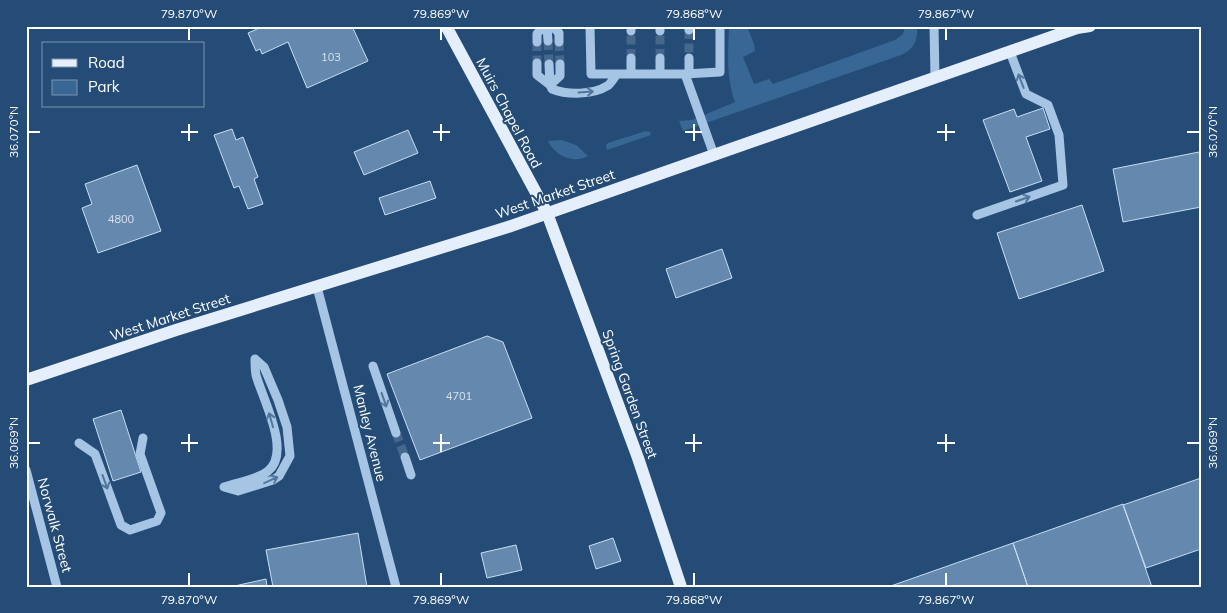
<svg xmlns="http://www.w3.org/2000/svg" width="1227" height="613" font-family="Mulish,sans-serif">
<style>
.green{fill:#386795}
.building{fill:#6589ae;stroke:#c8ddf3}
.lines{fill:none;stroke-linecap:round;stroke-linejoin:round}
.minor-tunnel{stroke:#45678b;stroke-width:9;stroke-dasharray:9 4.5;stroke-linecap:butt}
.minor{stroke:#a6c4e3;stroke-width:9}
.major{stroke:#e5effc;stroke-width:12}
.oneway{stroke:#52769d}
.ticks{fill:none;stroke:#fff;stroke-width:2}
.labels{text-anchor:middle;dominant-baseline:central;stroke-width:4;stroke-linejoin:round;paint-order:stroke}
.number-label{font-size:11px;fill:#d8e2eb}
.street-label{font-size:14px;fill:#fff;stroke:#244c77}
.neatline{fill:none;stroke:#fff;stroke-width:2}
.ticks-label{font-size:12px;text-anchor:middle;fill:#fff}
</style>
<rect width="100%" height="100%" fill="#244c77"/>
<path class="green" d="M729,26h18l7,18 1,7 -12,6 11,27 15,-5 4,5 122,-44 8,-6 2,-8h12c1,15 -3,23 -16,29l-218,76 -4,-10 13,-1 43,-18c-9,-25 -7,-49 -6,-76z
M646,131l4,1 1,3 -44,15 -1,-5 2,-2z
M562,140l14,5 12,11c-15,8 -33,0 -40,-15z"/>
<path class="building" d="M264,26h88l16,35 -61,27 -19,-46 -26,12 -2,-5 -4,2 -8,-18z
M1043,108l7,21 -24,8 16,44 -32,11 -27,-72 31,-11 3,8z
M232,129l4,11 7,-3 15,40 -4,2 9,25 -15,5 -9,-23 -5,2 -20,-53z
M408,130l10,23 -54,22 -10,-23z
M1199,152l2,9v46l-78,15 -10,-53z
M137,165l24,66 -63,22 -16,-45 10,-4 -7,-20z
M430,181l6,17 -51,17 -6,-17z
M1082,205l22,66 -85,28 -22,-66z
M722,249l10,29 -56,20 -10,-29z
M487,336l16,6 29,76 -112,42 -33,-86z
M121,410l20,62 -28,9 -20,-62z
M1201,478v71l-55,19 -23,-63z
M1123,504l29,83h-124l-15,-44z
M358,533l9,54h-94l-7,-37z
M613,538l8,23 -25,8 -7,-23z
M1013,543l15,44h-140z
M516,545l6,25 -35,8 -6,-25z
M266,579l1,8h-37z"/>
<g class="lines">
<path class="minor-tunnel" d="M689,30v28
M548,41l1,23
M537,42v21
M559,42l1,22
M631,58v-27
M660,58v-27
M396,433l9,24"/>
<path class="minor" d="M547,26l1,15
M552,26l7,7v9
M590,26l1,48h94l35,-2v-46
M631,26v5
M660,26v5
M689,26v4
M934,26l1,52
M537,42v-8l6,-8
M631,58v16
M660,58v16
M689,58v16
M537,63v12l13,10 2,4c15,6 41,6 55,-3 4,-2 7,-9 10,-12
M549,64l1,21
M685,74l29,81
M550,85l10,-9v-12
M977,215l86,-30 -4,-50 -11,-30 -22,-11 -16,-42
M317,287l79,300
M373,366l23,67
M79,443l16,11 26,71 9,5 27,-9 4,-8 -21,-59 3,-16
M405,457l6,18
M26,470l31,117
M224,487l14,4 35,-11 6,-4 11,-20 -3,-29 -9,-27 -14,-33 -9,-8
M224,487c14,-5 33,-7 44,-16 24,-19 -6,-73 -12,-96 -1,-5 -1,-10 -1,-16"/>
<path class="major" d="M446,26l101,187 91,245 43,129
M26,380l150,-50 332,-103 569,-199 13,-2"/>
</g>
<defs><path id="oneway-shaft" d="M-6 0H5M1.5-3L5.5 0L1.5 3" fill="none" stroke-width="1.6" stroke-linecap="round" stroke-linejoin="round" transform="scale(1.25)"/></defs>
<g class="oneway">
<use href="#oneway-shaft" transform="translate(1021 81) rotate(-111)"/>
<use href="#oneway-shaft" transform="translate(586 92) rotate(-4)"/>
<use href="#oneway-shaft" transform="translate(1023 199) rotate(-19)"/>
<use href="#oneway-shaft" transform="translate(384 400) rotate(71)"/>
<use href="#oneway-shaft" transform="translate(271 420) rotate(-106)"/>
<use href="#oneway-shaft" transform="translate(271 480) rotate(-24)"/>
<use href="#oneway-shaft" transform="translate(105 482) rotate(70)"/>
</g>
<path class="ticks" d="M189,28v12M441,28v12M694,28v12M946,28v12M189,124v17M441,124v17M694,124v17M946,124v17M28,132h12M181,132h17M433,132h17M685,132h17M937,132h18M1187,132h13M189,434v18M441,434v18M694,434v18M946,434v18M28,443h12M181,443h17M433,443h17M685,443h17M937,443h18M1187,443h13M189,573v13M441,573v13M694,573v13M946,573v13"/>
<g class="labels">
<g class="number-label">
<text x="331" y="57">103</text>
<text x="121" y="219">4800</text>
<text x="459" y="396">4701</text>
</g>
<g class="street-label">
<text transform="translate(509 113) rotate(62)">Muirs Chapel Road</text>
<text transform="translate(555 194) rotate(-19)">West Market Street</text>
<text transform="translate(170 317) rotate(-18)">West Market Street</text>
<text transform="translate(630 394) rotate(70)">Spring Garden Street</text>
<text transform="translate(370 433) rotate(76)">Manley Avenue</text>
<text transform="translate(55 525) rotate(75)">Norwalk Street</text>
</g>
</g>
<rect width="1227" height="613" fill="none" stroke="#244c77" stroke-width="55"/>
<rect x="42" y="42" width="162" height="65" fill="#244c77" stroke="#7c94ad"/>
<rect x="52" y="59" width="25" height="8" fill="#e5effc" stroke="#7c94ad"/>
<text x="88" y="68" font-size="15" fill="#ffffff">Road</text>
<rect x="52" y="80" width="25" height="15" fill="#386795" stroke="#7c94ad"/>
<text x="88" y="92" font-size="15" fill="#ffffff">Park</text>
<rect x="28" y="28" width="1172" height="558" class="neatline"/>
<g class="ticks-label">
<text x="189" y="18">79.870°W</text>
<text x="441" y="18">79.869°W</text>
<text x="694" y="18">79.868°W</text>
<text x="946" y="18">79.867°W</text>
<text transform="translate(14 132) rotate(-90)" y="4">36.070°N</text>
<text transform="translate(1213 132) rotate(-90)" y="4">36.070°N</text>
<text transform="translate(14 443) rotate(-90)" y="4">36.069°N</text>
<text transform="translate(1213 443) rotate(-90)" y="4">36.069°N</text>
<text x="189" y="604">79.870°W</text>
<text x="441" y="604">79.869°W</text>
<text x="694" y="604">79.868°W</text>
<text x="946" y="604">79.867°W</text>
</g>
</svg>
